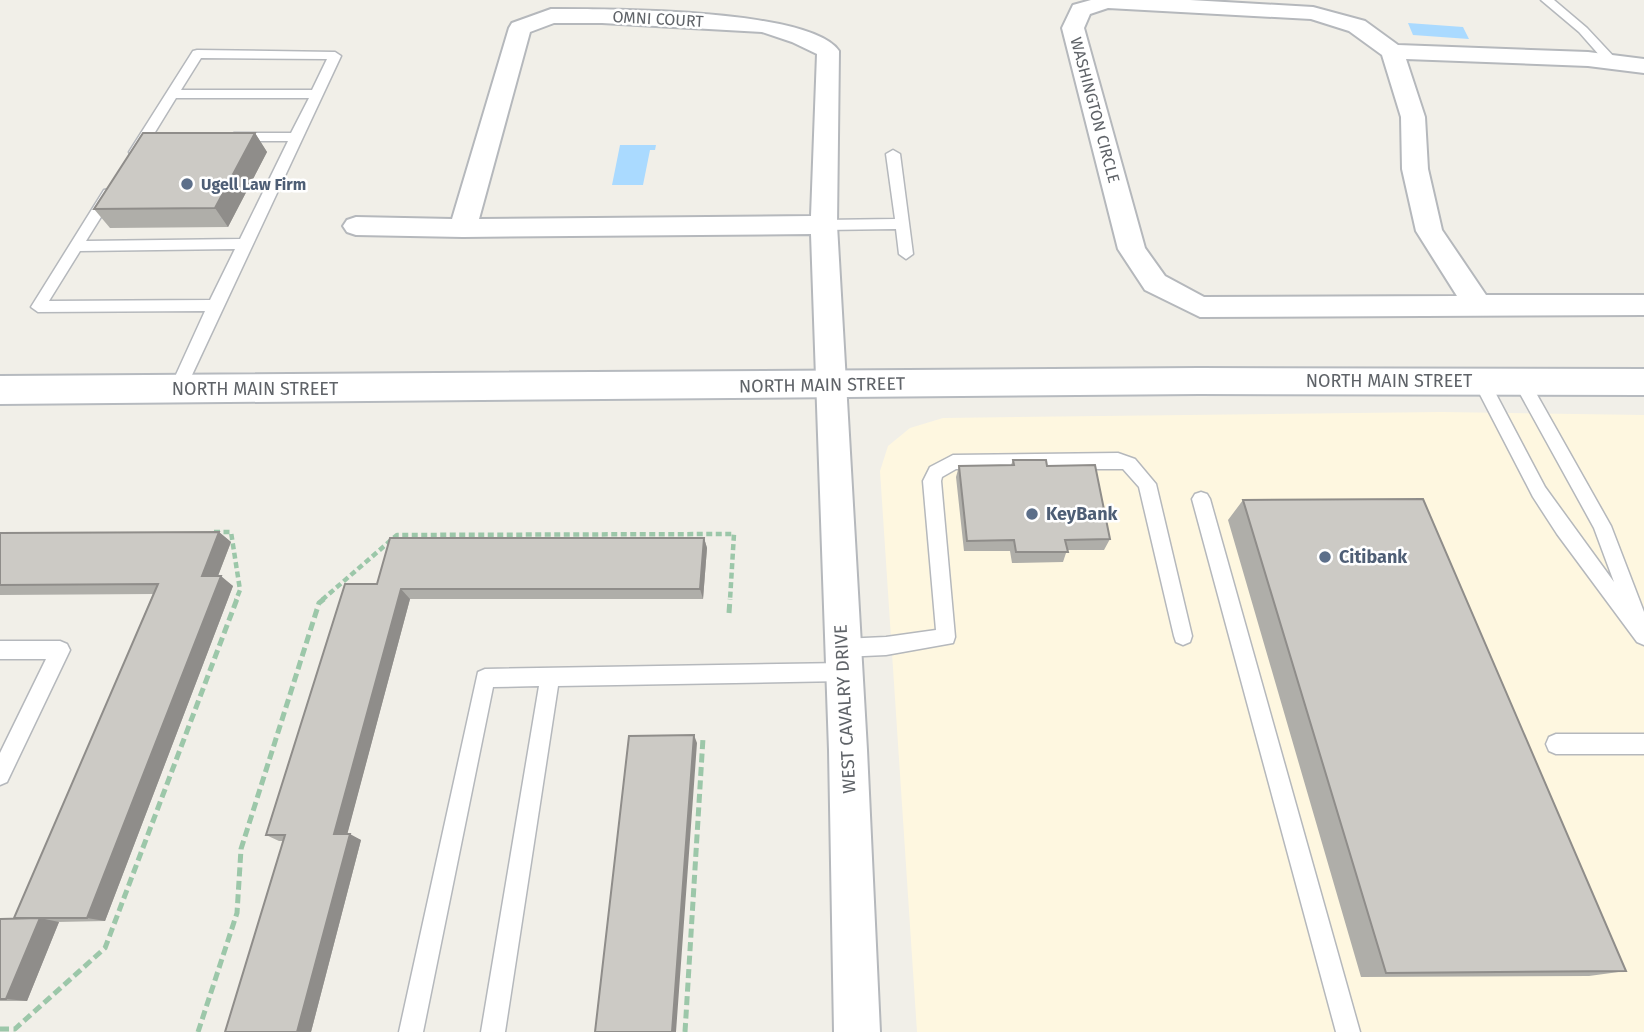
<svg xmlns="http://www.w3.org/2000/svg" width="1644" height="1032" font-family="'Fira Sans',sans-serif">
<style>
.commercial{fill:#fef7e0}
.water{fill:#aadaff}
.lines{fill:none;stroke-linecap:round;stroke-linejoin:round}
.lane-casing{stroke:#b5b8bc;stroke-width:3}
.street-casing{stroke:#b5b8bc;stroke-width:4}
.secondary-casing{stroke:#b6babf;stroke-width:4}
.path-far1{stroke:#9cc7a9;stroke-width:4.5;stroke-dasharray:6 3.5;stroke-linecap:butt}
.path{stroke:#9cc7a9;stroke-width:5;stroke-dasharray:9 4.5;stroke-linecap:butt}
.lane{fill:#fff;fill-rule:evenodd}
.street{fill:#fff;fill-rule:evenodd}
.secondary{fill:#fff;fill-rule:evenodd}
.wall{fill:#afaea9}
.shaded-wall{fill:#8f8d8a}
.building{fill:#cccac5;stroke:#8f8d8a;stroke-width:2}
.service-dot{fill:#5c6f8a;stroke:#fff;stroke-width:2.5}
.labels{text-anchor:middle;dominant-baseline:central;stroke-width:5;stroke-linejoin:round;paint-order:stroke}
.far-street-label{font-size:16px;fill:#5f6368;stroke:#fff}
.far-service-label{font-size:16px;font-weight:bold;fill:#4e5e75;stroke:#fff;text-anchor:start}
.street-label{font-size:18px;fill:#5f6368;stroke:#fff}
.service-label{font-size:18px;font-weight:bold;fill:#4e5e75;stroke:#fff;text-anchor:start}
</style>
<rect width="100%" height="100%" fill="#f1efe8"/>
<path class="commercial" d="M1442,412l202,3v617h-727l-37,-561 8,-25 22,-18 33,-10z"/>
<path class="water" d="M1408,23l55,4 6,12 -56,-4z
M620,145h36l-1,5h-5l-7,35h-31z"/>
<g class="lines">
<defs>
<path id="lane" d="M1541,0h13l33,28 29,31v6h-8l-29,-33z
M197,50l138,2 6,4 -156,334 -8,6 -8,-6 36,-79 -167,1 -7,-5 73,-117 5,-1 7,4 -30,48 154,-2 48,-98h-54l-6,-4 6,-4h57l18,-35h-133l-35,57h-10l-2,-3 64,-101zM201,58l126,1 -15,31h-131zM235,249l-25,51 -161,1 31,-50z
M893,150l7,4 13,100 -7,5 -7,-5 -3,-25 -72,1 -7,-5 7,-5 71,-1 -9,-65z
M1481,375l6,2 58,110 69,95 -20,-54 -81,-147 2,-4h12l84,149 33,86v33l-7,-3 -80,-108 -24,-37 -60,-116z
M1118,453l17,6 21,25 36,152 -2,6 -7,3 -7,-3 -2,-6 -35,-149 -16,-18h-167l-14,8 -1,4 14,156 -2,6 -67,12 -44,2 -7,-3 -3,-6 3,-6 7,-3 44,-2 50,-7 -13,-149 7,-14 23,-12z
M1201,492l6,2 3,5 150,533h-24l-144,-533 3,-5z
M0,641h60l7,3 3,6 -63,132 -7,3v-32l46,-94h-46z
M844,663l7,3 3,6 -3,6 -7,3 -286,5 -53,346h-24l58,-346 -46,1 -70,345h-24l79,-360 7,-3z
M1556,734h88v20h-88l-7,-3 -3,-7 3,-7z"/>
<path id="street" d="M1091,0h99l123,7 52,14 33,24 190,7 56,7v14l-56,-7 -182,-7 19,58 3,52 14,61 44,65h158v20l-444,2 -55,-27 -27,-41 -56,-221 11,-23zM1108,8l203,11 38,12 33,24 19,62 1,52 14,62 41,65 -253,1 -39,-21 -20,-28 -61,-220 6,-14z
M551,9c53,0 259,-1 288,42l-2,174 30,525 13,282h-46l-5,-282 -18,-516 -348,3 -107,-2 -9,-3 -4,-6 4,-6 9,-3 96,2 57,-191 3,-5zM554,23h48l160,9 30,10 25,12 -6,162 -332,3 51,-187z"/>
<path id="secondary" d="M1199,368l445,1v26l-445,-1 -1199,10v-28z"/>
</defs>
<use href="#lane" class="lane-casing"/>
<use href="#street" class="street-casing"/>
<use href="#secondary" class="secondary-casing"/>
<path class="path-far1" d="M214,532h17l9,58 -4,10
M322,600l75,-65 337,-1 -4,66"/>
<path class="path" d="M729,613l1,-14
M0,1029h15l90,-81 132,-349
M198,1032l39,-119 4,-64 78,-246 5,-4
M685,1032l18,-294"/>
<use href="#lane" class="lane"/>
<use href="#street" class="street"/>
<use href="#secondary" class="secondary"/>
</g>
<path class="wall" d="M255,133l12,19 -39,75 -118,1 -16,-19z
M1013,460l34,6 63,73 -6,11h-37l-4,12 -51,1 -2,-12h-46l-8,-74 3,-11 52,-1z
M1243,500l383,471 -37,5 -228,1 -133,-457z
M219,532l12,10 -13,34 15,10 -128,335 -48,1h2l-32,79h-27v-82l16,-1 137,-324 -153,1v-62z
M704,538l3,10 -4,51h-293l-63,235 14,6 -50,192h-86l58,-191h-4l-13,-6 111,-251z"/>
<path class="shaded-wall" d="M255,133l12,19 -39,75 -13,-19z
M219,532l12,10 -17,44 -12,-10z
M704,538l3,10 -4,51 -3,-10z
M221,576l12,10 -128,335 -18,-3z
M401,589l9,10 -64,240 -12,-5z
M694,735l3,8 -21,289h-4z
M350,834l11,6 -50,192h-14z
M40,918l19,4 -32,79 -21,-2z"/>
<path class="building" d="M143,133h112l-40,75 -121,1z
M1013,460h33l1,6 48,-1 15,74 -45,1 3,12h-52l-2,-12 -47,1 -8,-75 55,-1z
M1423,499l203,472 -240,2 -143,-473z
M219,532l-17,44h19l-134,342h-73l144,-334 -158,1v-52z
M390,538h314l-4,51h-299l-67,245h16l-53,198h-72l60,-197h-19l79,-251h32z
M694,735l-22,297h-77l34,-296z
M40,918l-34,81h-6v-80z"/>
<g class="service-dot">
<circle cx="187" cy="184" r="7"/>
<circle cx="1032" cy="514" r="7"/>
<circle cx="1325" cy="557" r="7"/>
</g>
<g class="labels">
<g class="far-street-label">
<text transform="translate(658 19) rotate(3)">OMNI COURT</text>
<text transform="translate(1095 110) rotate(75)">WASHINGTON CIRCLE</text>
</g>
<g class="far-service-label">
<text x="201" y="184">Ugell Law Firm</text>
</g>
<g class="street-label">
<text x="1389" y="381">NORTH MAIN STREET</text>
<text transform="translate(822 385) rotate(-1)">NORTH MAIN STREET</text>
<text x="255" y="389">NORTH MAIN STREET</text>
<text transform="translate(845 709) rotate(-93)">WEST CAVALRY DRIVE</text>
</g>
<g class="service-label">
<text x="1046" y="514">KeyBank</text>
<text x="1339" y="557">Citibank</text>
</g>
</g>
</svg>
